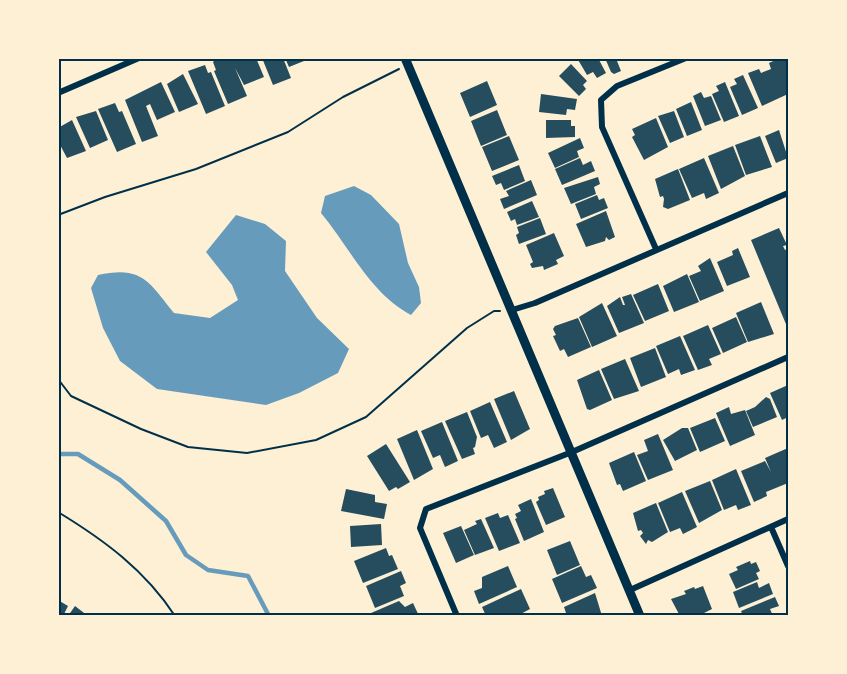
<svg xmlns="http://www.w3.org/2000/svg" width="847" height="674" font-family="'DejaVu Sans',sans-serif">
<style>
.water{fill:#669bbc}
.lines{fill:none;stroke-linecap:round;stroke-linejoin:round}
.stream{stroke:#669bbc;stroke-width:4.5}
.building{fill:#264d5e}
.path{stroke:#003049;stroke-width:2}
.minor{stroke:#003049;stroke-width:6}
.tertiary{stroke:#003049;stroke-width:9}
.neatline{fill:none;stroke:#003049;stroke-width:2}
</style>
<rect width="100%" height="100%" fill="#fdf0d5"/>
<path class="water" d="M354,186l17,9 28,29 9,39 11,24 2,16 -10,12c-41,-22 -61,-67 -90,-102l4,-17z
M236,215l29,9 21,17 -1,30 32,47 32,31 -11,24 -39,20 -33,12 -109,-16 -37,-28 -17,-33 -12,-40 7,-13c44,-10 51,7 76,38l36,5 28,-18 -6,-15 -26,-33z"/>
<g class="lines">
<path class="stream" d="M58,454h20l42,26 46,41 20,34 22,15 40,6 21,40"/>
</g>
<path class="building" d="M217,58h39l8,19 -20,8 -9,-17 12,28 -19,8 -14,-33 2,-1 -3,-8z
M262,58h21l8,20 -18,7z
M285,58h24v1l-20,8z
M577,58h21l8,15 -9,5 -4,-6 -6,3z
M605,58h19l-7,3 4,10 -7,3 -3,-2z
M780,58h8v36l-26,12 -14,-33 11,-4 2,4 10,-4 -2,-6z
M571,64l16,17 -4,4 3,4 -7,7 -20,-20z
M205,65l3,8 3,-1 14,34 -19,8 -18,-43z
M183,74l15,30 -19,8 -12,-28z
M743,75l15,33 -16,7 -12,-28 7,-3 -3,-5z
M487,81l10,24 -27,12 -10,-24z
M161,82l14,30 -18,8 -7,-16 -4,2 12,30 -16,6 -17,-42z
M725,82l14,34 -15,6 -12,-28 7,-3 -3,-5z
M701,92l3,6 7,-2 10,24 -16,6 -12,-30z
M541,94l36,5 -2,11 -8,-1 -1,6 -27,-3z
M691,102l11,28 -15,6 -11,-27z
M115,103l4,9 3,-1 14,33 -19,8 -19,-43z
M497,110l10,25 -26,11 -10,-25z
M96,111l12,29 -18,8 -14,-31z
M674,111l10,26 -14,6 -12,-27z
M656,118l12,29 -24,13 -12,-23 3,-2 -3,-6z
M72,120l14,31 -19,7 -9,-17v-13z
M546,120h25v6h4v11l-29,1z
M779,130l9,28 -12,5 -11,-27z
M509,136l10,24 -27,11 -10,-24z
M760,136l12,31 -26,8 -11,-30z
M580,138l4,10 -7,3 2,6 -24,11 -7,-15z
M733,146l12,30 -24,13 -13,-33z
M580,158l3,7 8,-4 4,10 -33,14 -7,-16z
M704,158l15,35 -13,6 -2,-6 -12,5 -13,-29z
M519,165l6,16 -21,9 -3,-7 -5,2 -4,-9z
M678,169l12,31 -22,9 -5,-2 1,-8 -1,-3 -3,1 -5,-18z
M598,177l2,7 -6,3 2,7 -25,10 -7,-16z
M531,180l6,15 -33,14 -4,-10 9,-3 -3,-5z
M597,195l2,5 5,-2 4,10 -27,11 -6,-15z
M532,201l7,16 -22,8 -2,-6 -4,2 -4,-9z
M606,211l9,26 -6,3 -3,-3 -1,4 -19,6 -10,-23z
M540,218l6,16 -27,10 -3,-9 3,-2 -2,-6z
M779,228l8,17 -4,1 2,4 3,-1v80l-37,-89z
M554,233l10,23 -8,4 2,4 -14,6 -1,-4 -11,2 -2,-4 3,-2 -7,-17z
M738,248l12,29 -23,9 -10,-24 16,-7 -1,-4z
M710,258l14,33 -24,10 -11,-25 12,-5 -3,-5z
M687,274l12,28 -25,10 -11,-26z
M658,284l11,27 -24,10 -12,-26z
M631,294l13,29 -25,10 -12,-27 13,-9 3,8h2l-3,-8z
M761,302l13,32 -26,8 -12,-29z
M602,303l15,33 -25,11 -13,-30z
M736,317l11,25 -24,11 -11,-25z
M578,318l13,29 -23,10 -4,-8 -4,2 -7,-15 3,-1 -3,-6 2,-3z
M708,325l13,29 -12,5 3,6 -14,5 -15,-34z
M680,336l15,34 -14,5 -2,-6 -11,5 -12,-28z
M655,348l11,29 -25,10 -11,-29z
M625,359l14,32 -25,8 -13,-30z
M599,370l13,30 -22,10 -3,-1 -10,-29z
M788,385v32l-6,3 -12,-27z
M514,391l16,38 -19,11 -17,-41z
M766,397l4,2 7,18 -24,10 -7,-16 9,-4z
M490,402l17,40 -13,6 -6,-13 -7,3 -11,-27z
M729,407l2,7 14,-4 10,25 -25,11 -14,-33z
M467,412l10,25 -2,10 -2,1 2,6 -13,5 -17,-38z
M715,418l10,23 -25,11 -10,-24z
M442,422l16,39 -13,6 -5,-12 -7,3 -12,-27z
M682,428h6l9,22 -22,11 -12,-21z
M417,430l16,39 -19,11 -17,-41z
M658,434l15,36 -25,10 -11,-25 11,-4 -4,-11z
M386,444l24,38 -12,7 -2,-2 -7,4 -22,-35z
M788,448v35l-22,9 1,4 -13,6 -13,-31 24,-10 6,11 -6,-14z
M634,452l12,29 -23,10 -3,-7 -3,1 -8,-22z
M736,469l15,36 -13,5 -2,-5 -12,5 -12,-30z
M710,481l12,29 -23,13 -14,-32z
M553,488l12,29 -19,8 -10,-23 3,-2 -1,-3 7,-3 -1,-3z
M346,489l29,6v7l12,2 -3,15 -43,-8z
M682,492l15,35 -14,7 -3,-6 -10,4 -12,-29z
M531,499l13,33 -20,9 -9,-22 2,-1 -2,-4 6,-3 -3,-6z
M656,503l12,29 -16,10 -4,-2 -2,4 -6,-8 3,-3 -2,-3 -3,1 -5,-18z
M498,513l2,5 8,-3 12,28 -21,8 -14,-33z
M481,519l13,29 -19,7 -11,-25 13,-6 -2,-3z
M381,524l1,21 -31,2 -1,-21z
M461,526l13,29 -18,8 -13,-30z
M570,541l10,24 -23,10 -10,-25z
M386,548l3,8 3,-1 6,14 -35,14 -9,-22z
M750,561l1,3 5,-2 4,9 -4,2 3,6 -23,10 -7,-15 9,-4 -2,-3z
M508,566l9,21 -38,17 -5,-13 8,-3v-11z
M581,566l5,11 5,-2 6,13 -35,15 -10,-24z
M401,571l5,12 -6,3 4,10 -29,12 -9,-22z
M757,582l2,6 10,-5 4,11 -34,14 -6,-16z
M703,586l9,23 -14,7h-18l-9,-17 15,-5 -2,-3 10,-4 1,2z
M521,589l9,20 -13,7h-31l-4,-9z
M595,593l7,23h-35l-3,-9z
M775,597l4,9 -9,3 3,7h-30l-2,-5z
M58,600l10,6 -5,10h-5z
M399,601l6,6 8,-4 6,13h-47l-1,-3z
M75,606l13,10h-20z"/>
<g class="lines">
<path class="path" d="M58,215l47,-18 91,-28 92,-37 55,-35 56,-28
M58,379l13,17 70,33 47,18 59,6 69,-13 50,-23 101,-89 27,-17h6
M58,512c46,28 87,58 117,104"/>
<path class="minor" d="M58,93l81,-35
M656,249l-54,-122 -1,-27 16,-14 69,-28
M512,310l23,-7 253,-110
M771,527l17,39
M630,590l158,-71
M457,616l-37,-88 6,-19 146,-57 216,-95"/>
<path class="tertiary" d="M405,58l235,558"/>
</g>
<rect width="847" height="674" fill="none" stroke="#fdf0d5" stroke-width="120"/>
<rect x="60" y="60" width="727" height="554" class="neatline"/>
</svg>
